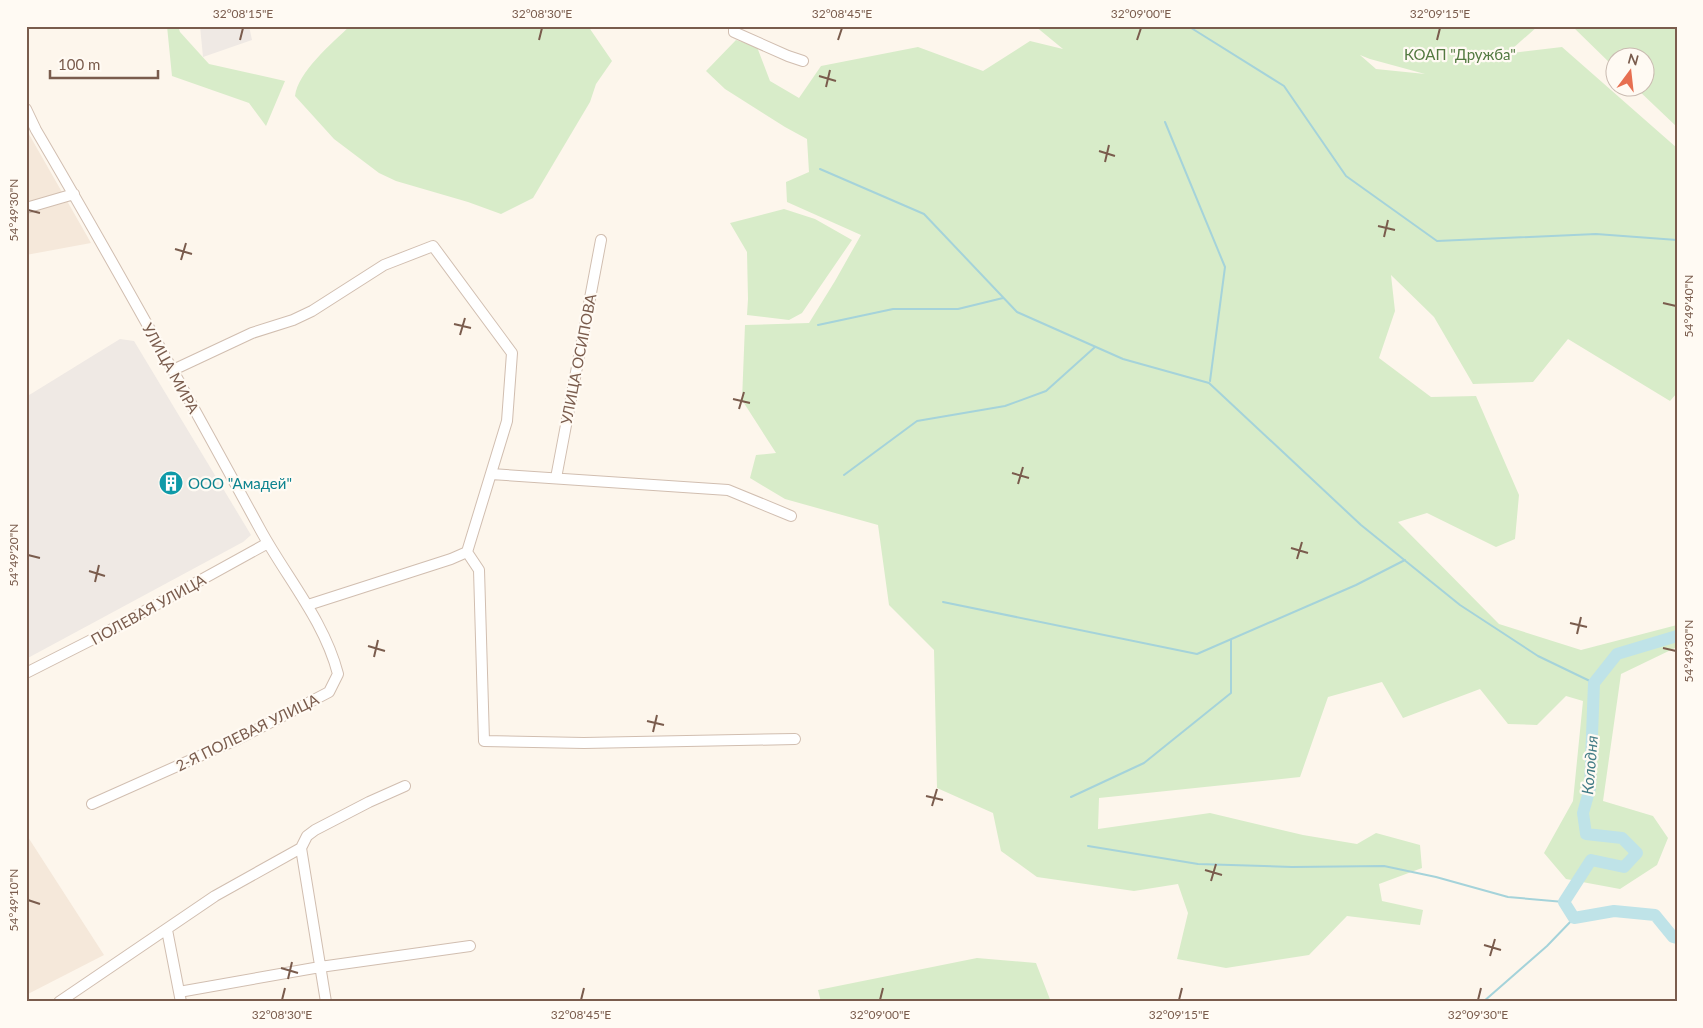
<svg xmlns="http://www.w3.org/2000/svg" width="1703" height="1028" font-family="Lato,sans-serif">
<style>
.residential{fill:#f5e8da}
.industrial{fill:#efe9e4}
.green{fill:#d8ecc9;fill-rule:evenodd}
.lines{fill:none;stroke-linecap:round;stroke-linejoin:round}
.stream{stroke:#a5d3da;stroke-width:2}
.river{stroke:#bfe3e8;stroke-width:12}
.minor-casing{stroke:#d1beb0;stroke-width:12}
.minor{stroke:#fff;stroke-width:10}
.ticks{fill:none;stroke:#7a5c4d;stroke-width:2}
.labels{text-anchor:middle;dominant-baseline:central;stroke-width:4.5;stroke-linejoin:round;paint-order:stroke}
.park-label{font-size:15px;fill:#537a41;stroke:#fffaf3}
.street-label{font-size:15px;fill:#7a5c4d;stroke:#fffaf3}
.culture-label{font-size:15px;fill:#0d838f;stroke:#fffaf3;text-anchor:start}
.water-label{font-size:16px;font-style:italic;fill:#437c86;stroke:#fffaf3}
.neatline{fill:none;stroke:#7a5c4d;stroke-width:2}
.ticks-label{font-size:12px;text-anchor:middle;fill:#7a5c4d}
</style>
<rect width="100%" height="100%" fill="#fdf6ec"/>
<path class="residential" d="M26,129l65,114 -65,12z
M26,834l78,121 -78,40z"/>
<path class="industrial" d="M200,26h49l3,14 -49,17z
M120,339l14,2 117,194 -8,7 -217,117v-262z"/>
<path class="green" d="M167,26h11l2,6 29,32 76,17 -19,45 -17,-23 -77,-27z
M350,26h238l24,35 -16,23 -6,18 -57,96 -32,16 -33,-12 -72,-21 -17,-8 -45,-34 -39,-43c3,-24 37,-53 55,-70z
M1035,26h503l-26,23v4l50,-6 115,101v245l-7,8 -102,-62 -35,43 -60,2 -39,-67 -43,-42 4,36 -16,47 52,39 45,-1 43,99 -4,44 -19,8 -69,-34 -29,9 101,102 82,26 96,-25v22l-56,27 -18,127 50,15 15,22 -11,27 -37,24 -54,-10 -22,-26 29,-52 10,-100 -17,-5 -29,29 -29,-1 -28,-35 -77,29 -21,-36 -54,15 -28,80 -201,21 -1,31 112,-16 93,22 54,9 19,-11 44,12 2,23 -43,16 3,17 41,9 -3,15 -73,-9 -38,39 -83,13 -49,-9 11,-46 -10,-29 -44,7 -97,-14 -36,-26 -8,-38 -56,-25 -3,-138 -45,-45 -11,-80 -93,-26 -35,-21 6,-23 20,-2 -34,-53 3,-75 64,-2 26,-42 26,-46 -74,-33 -1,-20 23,-10 -2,-33 -22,-12 -60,-38 -19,-18 30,-31 21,7 13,34 29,17 22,-32 97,-19 65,24 47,-30 33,8zM1360,55l10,4 55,15 -49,-5z
M1572,26h105v101l-41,-39h10v-30h-30l-1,10z
M784,209l31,10 37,21 -50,73 -13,7 -42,-5 1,-16 -1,-47 -17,-29z
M977,958l59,5 15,39h-230l-3,-12z"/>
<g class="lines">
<path class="stream" d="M1188,26l96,60 62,90 91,65 159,-7 81,6
M1165,122l60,145 -15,114
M820,169l104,45 93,98 106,47 86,24 152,142 99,80 78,51 56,27
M818,325l75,-16h65l45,-11
M844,475l73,-54 88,-15 41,-15 49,-44
M943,602l254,52 159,-69 49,-25
M1071,797l73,-34 87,-70v-53
M1088,846l110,18 94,3 92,-1 52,11 72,20 56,5
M1483,1002l64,-56 27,-28"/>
<path class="river" d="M1677,636l-60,18 -23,29 -4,105 -7,25 3,21 36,4 15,15 -13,14 -33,-7 -27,42 10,16 40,-7 41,4 18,22 4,1"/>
<defs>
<path id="minor" d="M734,26v6l54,24 15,5
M26,109l10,21c77,131 151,265 224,399 26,48 64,91 78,145l-9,18 -44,23 -47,24 -146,65
M26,208l48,-14
M173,370l79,-37 41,-13 19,-9 72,-46 49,-19 79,107 -5,68 -40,131 -16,7 -143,46
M491,474l237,16 63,26
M556,478l45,-238
M467,552l12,18 5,171 100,2 211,-4
M26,673l77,-39 165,-91
M301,848l25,154
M167,930l14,72
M179,992l141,-25 150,-21
M59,1002l156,-106 86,-48 6,-12 8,-6 54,-28 36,-16"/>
</defs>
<use href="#minor" class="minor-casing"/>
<use href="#minor" class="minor"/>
</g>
<path class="ticks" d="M240,40l3,-12M539,40l3,-12M838,40l4,-12M1137,40l4,-12M1437,40l3,-12M819,76l17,5M826,87l4,-17M1099,151l16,5M1105,162l4,-17M28,210l12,3M1378,226l17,4M1384,237l4,-17M175,249l17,5M181,260l5,-17M1663,303l13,3M454,324l17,4M460,335l5,-17M733,399l17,4M739,409l5,-17M1012,473l17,5M1018,484l5,-17M1291,548l17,5M28,555l12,3M1297,559l5,-17M89,571l16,5M95,582l4,-17M1570,623l17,4M1577,634l4,-17M368,646l17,5M1663,648l13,3M374,657l4,-17M647,721l17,4M653,732l4,-17M926,796l17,4M932,806l5,-17M1205,870l17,5M1211,881l5,-17M28,900l12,4M1484,945l17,5M1490,956l5,-17M281,968l17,5M288,979l4,-17M282,1000l3,-12M581,1000l3,-12M880,1000l3,-12M1179,1000l3,-12M1478,1000l3,-12"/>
<defs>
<symbol id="building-disc" viewBox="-11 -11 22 22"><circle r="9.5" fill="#0f9aa8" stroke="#fffaf3"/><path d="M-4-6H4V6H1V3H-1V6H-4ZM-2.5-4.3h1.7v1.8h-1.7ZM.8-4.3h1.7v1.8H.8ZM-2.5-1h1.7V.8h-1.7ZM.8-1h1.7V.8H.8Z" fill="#fff"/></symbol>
</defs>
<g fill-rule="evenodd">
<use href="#building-disc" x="157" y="469" width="28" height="28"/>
</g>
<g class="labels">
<g class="park-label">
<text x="1460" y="54">КОАП "Дружба"</text>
</g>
<g class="street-label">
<text transform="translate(578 359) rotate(-79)">УЛИЦА ОСИПОВА</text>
<text transform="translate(171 368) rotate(61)">УЛИЦА МИРА</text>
<text transform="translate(148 609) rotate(-29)">ПОЛЕВАЯ УЛИЦА</text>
<text transform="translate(247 732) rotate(-26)">2-Я ПОЛЕВАЯ УЛИЦА</text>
</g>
<g class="culture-label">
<text x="188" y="483">ООО "Амадей"</text>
</g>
<g class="water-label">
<text transform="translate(1589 765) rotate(-85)">Колодня</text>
</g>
</g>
<rect width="1703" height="1028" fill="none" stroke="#fffaf3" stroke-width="55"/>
<g transform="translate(1630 72) rotate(15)"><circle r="24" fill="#fffaf3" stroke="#cabbb1"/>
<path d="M0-4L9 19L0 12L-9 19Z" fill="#e76f51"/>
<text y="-8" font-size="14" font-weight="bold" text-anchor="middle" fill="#7a5c4d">N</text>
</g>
<path d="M50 70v8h108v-8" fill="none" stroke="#7a5c4d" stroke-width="2.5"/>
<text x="58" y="70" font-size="15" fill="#7a5c4d" stroke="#fffaf3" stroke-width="4" paint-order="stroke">100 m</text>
<rect x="28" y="28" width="1648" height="972" class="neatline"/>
<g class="ticks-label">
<text x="243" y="18">32°08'15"E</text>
<text x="542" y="18">32°08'30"E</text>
<text x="842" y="18">32°08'45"E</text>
<text x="1141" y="18">32°09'00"E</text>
<text x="1440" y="18">32°09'15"E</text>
<text transform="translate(14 210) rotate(-90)" y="4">54°49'30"N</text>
<text transform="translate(1689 306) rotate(-90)" y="4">54°49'40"N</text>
<text transform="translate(14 555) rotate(-90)" y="4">54°49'20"N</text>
<text transform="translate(1689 651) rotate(-90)" y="4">54°49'30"N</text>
<text transform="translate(14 900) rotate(-90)" y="4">54°49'10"N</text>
<text x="282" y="1019">32°08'30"E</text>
<text x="581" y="1019">32°08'45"E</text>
<text x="880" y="1019">32°09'00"E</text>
<text x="1179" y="1019">32°09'15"E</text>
<text x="1478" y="1019">32°09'30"E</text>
</g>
</svg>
